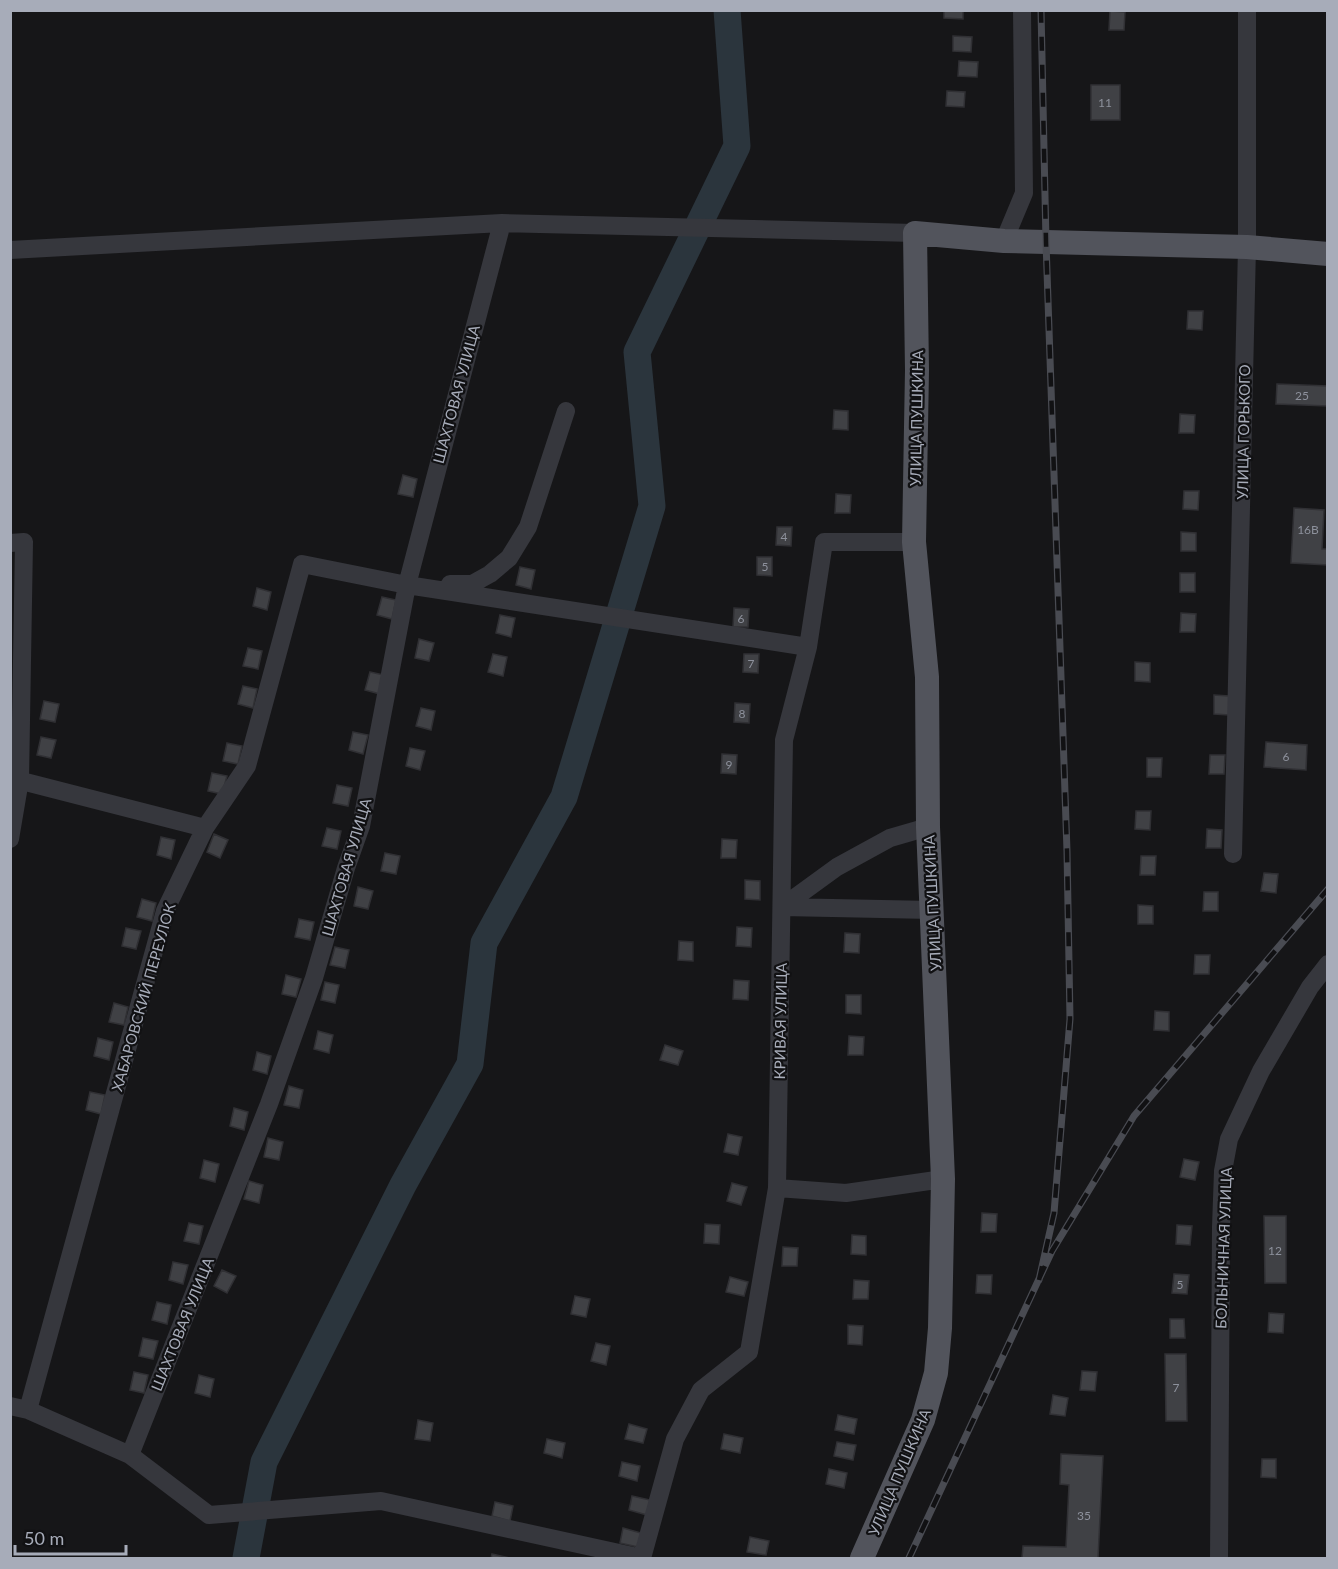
<svg xmlns="http://www.w3.org/2000/svg" width="1338" height="1569" font-family="Lato,sans-serif">
<style>
.lines{fill:none;stroke-linecap:round;stroke-linejoin:round}
.river{stroke:#2b353d;stroke-width:27}
.building{fill:#404145;stroke:#303034;stroke-width:1.5}
.minor{stroke:#36373d;stroke-width:18}
.major{stroke:#52545c;stroke-width:24}
.rail-casing{stroke:#494b52;stroke-width:7}
.rail{stroke:#111113;stroke-width:4.5;stroke-dasharray:14;stroke-linecap:butt}
.labels{text-anchor:middle;dominant-baseline:central;stroke-width:4.5;stroke-linejoin:round;paint-order:stroke}
.number-label{font-size:12px;fill:#8d919c}
.street-label{font-size:15px;fill:#a7acb9;stroke:#111113}
</style>
<rect width="100%" height="100%" fill="#161618"/>
<g class="lines">
<path class="river" d="M246,1558l18,-96 139,-277 67,-121 14,-121 80,-146 88,-291 -15,-154 100,-206 -10,-136"/>
</g>
<path class="building" d="M944,10h19v9l-19,-1z
M1110,11l15,1 -1,18h-15z
M953,36l19,1 -1,15 -18,-1z
M959,61l19,1 -1,15 -19,-1z
M1091,85h29v35h-29z
M947,91l18,1 -1,15 -18,-1z
M1188,311h15l-1,19 -15,-1z
M1277,384l51,2v20l-52,-2z
M834,410l14,1v19l-15,-1z
M1180,414l15,1 -1,18h-15z
M403,475l14,4 -4,18 -15,-3z
M1184,491h15l-1,19 -15,-1z
M836,494l15,1 -1,18h-15z
M1294,508l30,2 -2,39h6v16l-37,-2z
M777,527h15l-1,19 -15,-1z
M1181,532l15,1v18h-15z
M757,557h15v19l-15,-1z
M520,567l15,3 -4,19 -15,-4z
M1180,573h15v19h-15z
M257,588l14,4 -4,18 -14,-4z
M382,597l14,3 -4,19 -15,-4z
M734,608l15,1 -1,18h-15z
M1181,613l15,1 -1,18h-15z
M500,615l15,3 -4,19 -15,-4z
M419,639l15,4 -5,18 -14,-3z
M248,648l14,3 -4,18 -15,-3z
M493,654l14,3 -4,19 -15,-4z
M744,654h15l-1,19 -15,-1z
M1135,662l15,1v19l-15,-1z
M370,672l14,3 -4,19 -15,-4z
M243,686l14,3 -4,19 -15,-4z
M1214,695l15,1v19l-15,-1z
M44,701l15,3 -4,18 -15,-3z
M735,703l15,1 -1,19 -15,-1z
M421,708l14,3 -4,19 -15,-4z
M353,732l15,3 -5,19 -14,-4z
M41,737l15,3 -5,18 -14,-3z
M1266,742l41,3 -1,25 -42,-3z
M227,743l15,3 -4,18 -15,-3z
M410,748l15,3 -5,19 -14,-4z
M722,754l15,1 -1,19 -15,-1z
M1210,755h15l-1,19h-15z
M1147,758h15l-1,19h-14z
M212,773l15,3 -5,18 -14,-3z
M337,785l15,3 -4,18 -15,-3z
M1136,811h15l-1,19 -15,-1z
M327,828l14,3 -4,18 -15,-3z
M1207,829l15,1 -1,18h-15z
M214,834l14,6 -8,18 -13,-6z
M161,837l14,3 -4,19 -14,-4z
M722,839l15,1 -1,18h-15z
M385,853l15,3 -4,18 -15,-3z
M1141,856h15l-1,19h-15z
M1264,873l14,1 -2,19 -15,-2z
M745,880l15,1v19l-15,-1z
M358,887l15,4 -5,18 -14,-3z
M1204,892h14v19h-15z
M142,899l14,4 -4,18 -15,-4z
M1138,905l15,1v18h-15z
M299,919l15,3 -4,18 -15,-3z
M737,927l15,1 -1,19 -15,-1z
M126,928l15,3 -5,18 -14,-3z
M845,933l15,1 -1,19 -15,-1z
M679,941l14,1v19l-15,-1z
M335,947l14,3 -4,18 -15,-3z
M1195,955h15l-1,19h-15z
M286,975l15,4 -5,18 -14,-3z
M734,980l15,1 -1,19 -15,-1z
M325,982l14,3 -4,18 -14,-3z
M846,995h15v19l-15,-1z
M114,1003l14,4 -4,18 -15,-3z
M1155,1011l14,1v19l-15,-1z
M318,1031l15,4 -4,18 -15,-4z
M849,1036l15,1 -1,18h-15z
M98,1038l15,4 -4,18 -15,-4z
M665,1045l18,6 -5,14 -18,-5z
M257,1052l14,4 -4,18 -14,-4z
M289,1086l14,4 -4,18 -15,-3z
M90,1092l15,3 -4,19 -15,-4z
M234,1108l14,4 -4,18 -14,-4z
M728,1134l14,3 -4,18 -14,-3z
M268,1138l15,4 -4,18 -15,-3z
M1184,1159l15,3 -4,18 -15,-3z
M204,1160l15,4 -4,18 -15,-4z
M249,1181l14,4 -4,18 -15,-4z
M732,1183l15,4 -6,18 -14,-4z
M982,1213l15,1 -1,18h-15z
M1264,1216h22v67h-21z
M189,1223l14,3 -4,18 -15,-3z
M705,1224l15,1 -1,19 -15,-1z
M1177,1225l15,1 -2,19 -14,-1z
M852,1235l14,1v19l-15,-1z
M783,1247l15,1 -1,18h-15z
M173,1262l15,3 -5,19 -14,-4z
M222,1270l14,6 -9,17 -13,-7z
M1174,1274l15,1 -2,19 -15,-1z
M977,1275h15l-1,19 -15,-1z
M730,1277l18,5 -4,14 -18,-4z
M854,1280l15,1 -1,18h-15z
M575,1296l15,3 -4,18 -15,-3z
M157,1302l14,3 -4,19 -15,-4z
M1269,1313l15,1 -1,19 -15,-1z
M1170,1319h14l1,19h-15z
M848,1325l15,1 -1,19 -14,-1z
M143,1338l15,3 -5,18 -14,-3z
M596,1343l14,3 -4,19 -15,-4z
M1165,1354h21l1,67h-21z
M1082,1371l15,1 -2,19 -15,-1z
M134,1372l14,3 -4,18 -14,-3z
M199,1375l15,4 -4,18 -15,-4z
M1053,1395l15,3 -3,18 -15,-2z
M838,1415l19,4 -3,15 -19,-4z
M418,1420l15,3 -3,18 -15,-2z
M629,1424l18,5 -4,14 -18,-4z
M724,1434l19,4 -3,15 -19,-4z
M547,1439l18,4 -3,15 -18,-5z
M837,1442l19,3 -3,15 -19,-4z
M1061,1454l42,2 -5,102h-76l1,-12 43,1 3,-62 -9,-1z
M1262,1459h14v19l-15,-1z
M622,1462l18,4 -3,15 -18,-5z
M829,1469l18,4 -3,15 -18,-4z
M632,1496l18,4 -3,15 -18,-5z
M495,1502l18,4 -3,15 -18,-5z
M623,1528l18,5 -3,14 -18,-4z
M750,1537l19,4 -3,14 -19,-3z
M492,1554l18,4h-19z"/>
<g class="lines">
<path class="minor" d="M1004,241l20,-48 -2,-183
M10,250l492,-27 413,10
M10,543l14,-1 -4,238 -10,59
M450,584h22l18,-10 19,-16 19,-31 38,-116
M10,778l195,50
M928,827l-38,11 -53,29 -55,40 150,3
M1233,854l14,-607v-237
M777,1188l69,5 97,-14
M10,1406l18,4 102,45 79,60 172,-14 261,57
M28,1410l137,-499 40,-83 42,-62 55,-202 105,21 401,62
M130,1455l139,-351 45,-126 32,-110 15,-42 46,-241 95,-362
M642,1558l33,-119 26,-49 48,-38 28,-164 7,-448 24,-93 16,-105h90
M1219,1558l2,-331 2,-56 6,-32 32,-68 49,-84 18,-23"/>
<path class="major" d="M862,1558l61,-138 13,-47 4,-45 3,-149 -15,-352 -1,-150 -13,-135 3,-172 -2,-137 89,8 243,6 81,7"/>
<defs>
<path id="rail" d="M1039,1280l15,-67 16,-194 -3,-168 -21,-609 -5,-232
M909,1558l143,-307 82,-135 194,-227"/>
</defs>
<use href="#rail" class="rail-casing"/>
<use href="#rail" class="rail"/>
</g>
<g class="labels">
<g class="number-label">
<text x="1105" y="102">11</text>
<text x="1302" y="395">25</text>
<text x="1308" y="529">16В</text>
<text x="784" y="536">4</text>
<text x="765" y="566">5</text>
<text x="741" y="618">6</text>
<text x="751" y="663">7</text>
<text x="742" y="713">8</text>
<text x="1286" y="756">6</text>
<text x="729" y="764">9</text>
<text x="1275" y="1250">12</text>
<text x="1180" y="1284">5</text>
<text x="1176" y="1387">7</text>
<text x="1084" y="1515">35</text>
</g>
<g class="street-label">
<text transform="translate(456 394) rotate(-75)">ШАХТОВАЯ УЛИЦА</text>
<text transform="translate(916 418) rotate(-89)">УЛИЦА ПУШКИНА</text>
<text transform="translate(1243 432) rotate(-89)">УЛИЦА ГОРЬКОГО</text>
<text transform="translate(346 867) rotate(-74)">ШАХТОВАЯ УЛИЦА</text>
<text transform="translate(932 903) rotate(-93)">УЛИЦА ПУШКИНА</text>
<text transform="translate(143 997) rotate(-74)">ХАБАРОВСКИЙ ПЕРЕУЛОК</text>
<text transform="translate(780 1021) rotate(-89)">КРИВАЯ УЛИЦА</text>
<text transform="translate(1223 1248) rotate(-88)">БОЛЬНИЧНАЯ УЛИЦА</text>
<text transform="translate(182 1324) rotate(-68)">ШАХТОВАЯ УЛИЦА</text>
<text transform="translate(899 1472) rotate(-67)">УЛИЦА ПУШКИНА</text>
</g>
</g>
<rect width="1338" height="1569" fill="none" stroke="#a7acb9" stroke-width="24"/>
<path d="M15 1545v9h111v-9" fill="none" stroke="#a7acb9" stroke-width="3"/>
<text x="24" y="1545" font-size="18" fill="#a7acb9" stroke="#111113" stroke-width="4.5" paint-order="stroke">50 m</text>
</svg>
